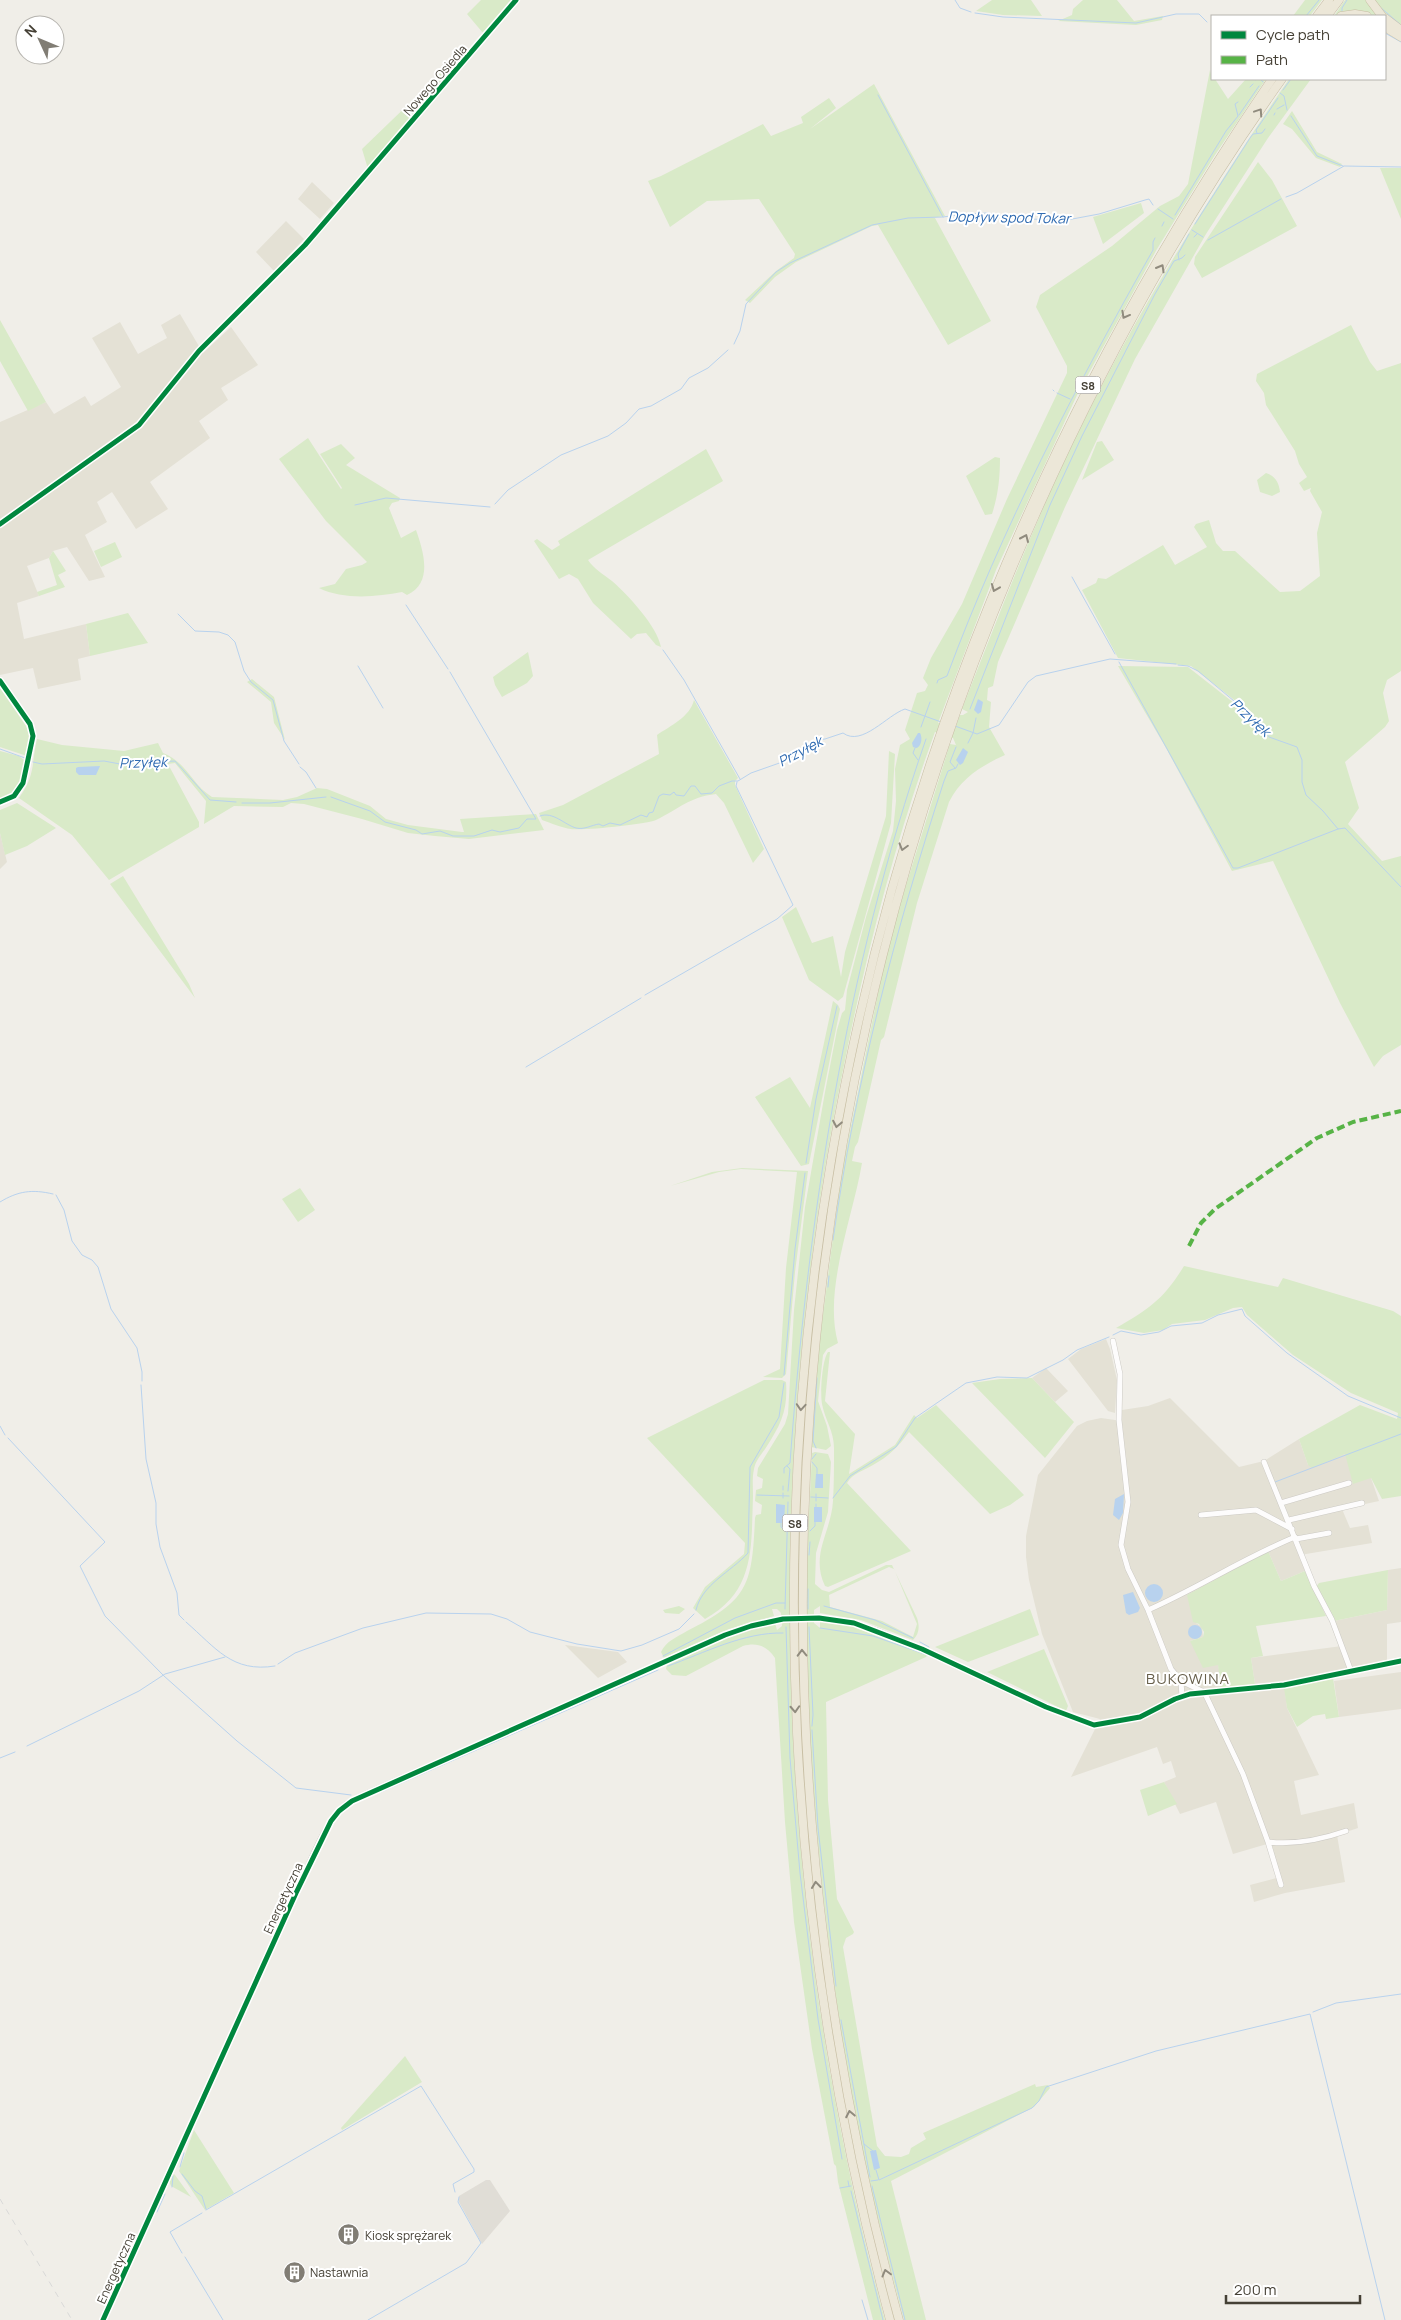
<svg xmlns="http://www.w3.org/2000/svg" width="1401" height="2320" font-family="Manrope,sans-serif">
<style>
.residential{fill:#e4e1d5}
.industrial{fill:#e0ddd6}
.green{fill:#d9eac8;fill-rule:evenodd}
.water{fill:#b8d2ee}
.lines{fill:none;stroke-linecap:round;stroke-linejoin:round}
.stream{stroke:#b8d2ee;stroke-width:1}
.minor-casing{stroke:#cccac4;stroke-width:6}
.highway-casing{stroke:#c7bea3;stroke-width:9}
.minor{stroke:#fdfcfc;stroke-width:5}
.highway{stroke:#ece7d8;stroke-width:8}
.rail{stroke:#d9d9d8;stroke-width:1;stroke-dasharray:6 6;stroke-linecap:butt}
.minor-bridge-casing{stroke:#cccac4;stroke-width:6;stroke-linecap:butt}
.minor-bridge{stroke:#fdfcfc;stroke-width:5}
.quiet{stroke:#57b346;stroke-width:4;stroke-dasharray:8 4;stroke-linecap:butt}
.cycleway-casing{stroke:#fff;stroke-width:8}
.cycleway{stroke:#00873e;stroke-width:5}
.oneway{stroke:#908b7e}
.labels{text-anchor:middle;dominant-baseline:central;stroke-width:4;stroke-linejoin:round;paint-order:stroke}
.shield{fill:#fff;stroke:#7d7972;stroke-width:1}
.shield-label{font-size:11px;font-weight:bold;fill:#454035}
.street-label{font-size:12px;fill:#454035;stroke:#fff}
.poi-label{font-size:12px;fill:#454035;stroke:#fff;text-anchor:start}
.water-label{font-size:14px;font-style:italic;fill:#2e6ab1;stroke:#fff}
.quarter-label{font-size:15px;letter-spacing:1px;fill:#68604c;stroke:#fff}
</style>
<rect width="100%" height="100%" fill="#f0eee8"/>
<path class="residential" d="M312,182l22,21 -14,16 -22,-20z
M286,221l18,18 -30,32 -18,-19z
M180,314l23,39 28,-26 27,38 -37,23 7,12 -29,21 11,17 -60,44 18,27 -32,20 -24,-37 -15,10 10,20 -22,13 20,42 -16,4 -22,-34 -14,4 -4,7 -22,8 12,30 -22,7 7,36 62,-15 4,32 -12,3 3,21 -43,9 -5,-21 -33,7v-253l46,-20 8,12 31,-18 6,10 30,-19 -29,-49 28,-16 18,32 29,-16 -6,-13z
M0,833l7,29 -7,7z
M1106,1339l4,10 7,31 -2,33 -7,-2 -40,-52 13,-10z
M1046,1368l22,23 -13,11 -23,-24z
M1170,1398l69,69 25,-6 35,-22 9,26 37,-11 26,24 8,23 -37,8 8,19 18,-3 4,18 -72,12 5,16 -24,10 -13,-30 -72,72 6,4 1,10 -13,4 28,23 4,24 33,-4 -4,-26 91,-12 -8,-25 53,-11 1,-40 13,-2v54l-14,2v36l-103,22 3,26 32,67 -25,6 7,34 53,-12 4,25 -21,7 8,47 -60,11 -31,9 -4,-17 30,-8 -8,-32 -5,-1 -34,10 -17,-52 -36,12 -16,-32 12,-5 -5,-16 -8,3 -6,-17 -86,30 29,-58 -27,-7 -31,-78 -13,-54 -3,-23v-21l12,-61 39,-49 10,-5 14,-3 21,3v-11l26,-4z
M565,1645l53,7 9,10 -29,16z
M1401,1672v37l-62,8 -5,-36z"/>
<path class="industrial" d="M486,2180h4l20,31 -28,33 -23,-42v-6z"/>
<path class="green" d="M481,0h32l-30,33 -16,-19z
M992,0h39l11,16 -39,-1 -27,-4z
M1083,0h34l17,21 29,-5 -1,4 -26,5 -78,-4 14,-6 1,-6z
M1305,0h17l-12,16h-17z
M1345,0h22l11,16 -36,-3 -8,3z
M1374,0h27v25l-16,-11z
M447,67l5,5 -84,97 -6,-20z
M1210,70l2,9h3l13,20 18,-20h20l-51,76 -58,94 -79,144 -82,177 -58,153 17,6 5,-14h3l5,-3 -6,-3c35,-89 69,-179 111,-266 62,-128 136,-247 216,-364h22l-43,59 -62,96 -71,125 -70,148 -67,155 -5,24 -5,2 -1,12 4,2 -2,25 16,28c-24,11 -44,23 -56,47l-32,101 -33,134 -3,3 -23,102 -3,5 -3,14 10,2c-9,54 -39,127 -24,180l-11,6 -4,6 -5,46 9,25 4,20 -5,4 -15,-3 8,-101 22,-171 42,-206 16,-61 49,-158 2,-6 6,1 -3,-7 -18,-6c-39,106 -68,218 -90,328 -86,418 -71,849 40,1260h-12l-35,-138 -2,-16 -2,-2 -22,-115 -18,-127 -9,-100 -10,-164c-8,-12 -18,-16 -32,-12l-57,30 -14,-1 -6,-6 1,-5 71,-31 37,-10 2,7 5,-4 -1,-13 -4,-4h-5l2,7 -45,13 -65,29 -3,-6c5,-11 16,-15 26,-21 62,-31 65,-46 68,-113l1,-3 5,-1 1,-9 -7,-4 1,-11 6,-2 1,-9 -6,-3 1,-8 27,-44 3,-10 6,-104 11,-103 20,-115 12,-62 5,-17 3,-3 2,-20 19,-73 27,-86 3,-30 -1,-32 5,-24 10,-6 -5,-9 12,-37 8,-2 3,-6 -5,-7 8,-20 31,-54 45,-105 60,-126v-7l-31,-59 4,-12 72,-49 48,-40 19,-10 9,-12z
M874,84l71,132 -14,2h4l56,103 -43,24 -70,-120 -6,1 -76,36 -21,15 -25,26 -5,-3 31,-29 18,-13 1,-4 -36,-55 -52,2 -37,26 -22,-46 13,-5 102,-52 8,12 32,-13 -2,-6 28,-19 7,10 -26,21z
M1292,111l25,41 25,12 -2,3 -24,-9 -24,-29 -9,-5z
M1258,162l14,18 25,46 -95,52 -8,-14 1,-7z
M1380,168h21v51z
M1141,203l3,10 -41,31 -10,-27z
M0,320l46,82 -18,9 -28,-50z
M1351,325l19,37 7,9 24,-8v308l-14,9 -4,13 6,28 -4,6 -40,35 14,46 -11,16 34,37 19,-5v189l-18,11 -9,11 -34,-64 -67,-142 -41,10 -66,-123 -48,-82 70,1 60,47 -1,-4 -56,-44 -73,-8 -36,-68 14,-7 2,-5 8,1 57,-34 12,20 32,-18 -13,-20 2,-3 13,-4 7,23 7,8h12l45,41 20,-1 20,-15 -3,-43 5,-21 -12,-21 1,-3 -7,3 -5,-8 8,-6 -8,-13 -4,-13 -29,-46 -2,-12 -8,-12 1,-7z
M308,438l33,51 1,-1 -22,-34 21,-10 14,14 -9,7 54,33 -1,3 -7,2 -3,5 12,30 15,-8c7,20 18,53 -9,65l-5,-3c-26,5 -59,8 -83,-4l16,-4 11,-15 16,-4 5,-3 -41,-41 -47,-62z
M1102,441l12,19 -32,20 15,-38z
M706,449l17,32 -135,79c6,9 15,14 24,21 16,14 45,45 49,66l-5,-2 -10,-12 -9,1 -6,5 -38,-36 -15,-24 -9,-5 -10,5 -25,-38 3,-2 15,11 8,-5 -2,-4z
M995,457l5,1c0,20 -2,38 -8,56l-7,1 -19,-39z
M1266,473c9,3 13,9 14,19l-8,4 -12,-4 -3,-12z
M115,542l7,15 -21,10 -7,-16z
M53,551l13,20 -8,4 7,12 -26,9 -2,-4 20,-7 -8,-27z
M128,613l20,30 -58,13 -4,-32z
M528,652l5,24 -6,7 -25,14 -7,-12 -2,-8z
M252,679l22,18 11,43 -11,-17 -3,-21 -24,-20z
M0,688l26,38 4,10 -3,20 -27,-9z
M694,700l44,78 -3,3v4l29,64 -11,14 -29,-60 -8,-9c-27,3 -37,15 -60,26 -9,4 -74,11 -85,9 -9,-1 -20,-6 -29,-9l-3,-7 24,-8 96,-51 -2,-19c13,-9 33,-18 37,-35z
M37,739l25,6 62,6 34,-8 5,10c25,10 28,31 49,44l71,3 14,-3 20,-9 10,1 43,17 16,13 22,6 54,7h2l-4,-13 76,-5 8,16 -75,9 -34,-3 -27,-3 -46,-14 -58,-15 -13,-1 -8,4 -49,-1 -30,18 2,-23 -31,-38 -7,1 31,58v5l-90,53 -37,-45 -53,-37c17,-24 12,-33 18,-59z
M0,751l19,5 6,5c-3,19 -5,32 -25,38z
M889,751l6,3 -4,69 -48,174 -5,4 -29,-21 -27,-63 14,-10 16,36 21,-7 8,41 4,-25 41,-136z
M17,803l39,25 -29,18 -22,9 -5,-22v-23z
M123,876l66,108 6,14 -85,-114z
M833,1001l5,4 2,4 -31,155 -8,2 -46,-69 35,-20 20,31z
M742,1168l66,3 -13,101 -9,102 -4,4 -19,-1 17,-8 6,-101 11,-96 -56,-3 -22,3 -49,14 42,-14z
M300,1188l15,22 -17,12 -16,-23z
M1184,1266l94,21 5,-9 110,33 8,5v180l-19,3 -11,-21 -18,6 -8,-30 -33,14 -4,-3 -9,-26 61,-34 37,14 1,-6 -47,-20 -58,-38 -46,-40 -5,-8 -9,1 -28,12 -33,4 -9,6 -19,3 -28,-5c33,-19 48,-29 68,-62z
M828,1352h2l-5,49 30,33 -6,40 46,-29 19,-30 3,3 19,-13 88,90 -14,10 -20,9 -81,-82c-10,14 -21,25 -36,33 -10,6 -20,8 -26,18l64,68 -83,36 -3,-1c-15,-32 6,-53 8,-85 1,-17 1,-35 1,-53 0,-17 -9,-28 -12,-44 -2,-10 0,-44 6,-52z
M1032,1378l42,44 -29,36 -73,-75 28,-4z
M764,1380h18l4,2c2,28 -5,42 -19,64 -5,8 -11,13 -13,23 -2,9 -1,18 -1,27 -2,50 3,95 -48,123l-12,-11 12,-21 39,-33 1,-11 -98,-105z
M815,1452l13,2 3,8 -3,50 -12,41 -1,31 7,6 7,2 57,-27h6l25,53c3,9 2,16 -4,22l-52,-20 -41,-7v-7l-6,4v13l6,5v-7l28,4 22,6 58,23 -2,3 -100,45 2,98 9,99 17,33 -1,2 -7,4 -3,9 34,199 8,10 16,1 8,-3 2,-6 15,-9 -3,-6 112,-49 1,3 12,-2 2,3 -16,19 -143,74 35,139h-22c-23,-85 -44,-171 -58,-258 -22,-133 -35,-268 -40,-403 -2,-69 3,-137 6,-206zM889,1567l5,2 23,55 -4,13 -31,-16 -52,-14 -1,-12z
M1268,1551l13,30 24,-10 21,45 -70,10 7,30 -12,2 4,26 -34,4 -3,-23 -15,3 -13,-27 13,-4 1,-5 -5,-8 -6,-2 -6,-27z
M1388,1570l-1,40 -53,11 -18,-34 3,-4z
M679,1606l6,3 -6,5 -14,-1 -2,-3z
M1030,1609l9,26 -71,27 -33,-15z
M1044,1649l24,57 -2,5 -79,-39z
M1333,1678l6,39 -13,2 -1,-5 -12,2 -16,11 -10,-19 -3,-20z
M1164,1782l13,22 -29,12 -8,-26z
M405,2056l17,26 -80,48 -1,-2z
M194,2130l40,63 -29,17 -26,-39z
M174,2174l1,1 16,22 -20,-11 -2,-5z"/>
<path class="water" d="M978,699l5,3 -2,10 -3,2 -4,-4z
M918,733h2c3,5 1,14 -4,15l-3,-1 -1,-4z
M963,748l5,4 -5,11 -3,2 -4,-5z
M100,766l-4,9h-17l-3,-3v-4l2,-1z
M816,1474h7v14h-8z
M1124,1494l-1,19 -4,7 -6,-5 2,-16z
M776,1504l9,1 -1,18h-8z
M814,1507h8v15h-8z
M1145 1593a9 9 0 1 1 18 0a9 9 0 1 1-18 0Z
M1133,1592l7,16 -2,4 -9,3 -3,-2 -3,-18z
M1188 1632a7 7 0 1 1 14 0a7 7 0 1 1-14 0Z
M876,2150l4,18 -6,2 -4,-19z"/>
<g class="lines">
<path class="stream" d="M955,0l5,8 11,4
M1380,7l21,18
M1342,11v-3l5,-8
M975,13l28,4 133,6 40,-9h23l8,8
M1306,16l13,-16
M1385,33l16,9
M1260,79l3,3
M1256,80l1,-1
M1250,87l3,-3
M1283,90l8,-11
M1280,93l4,3 3,14
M878,95l65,122
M1277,109l7,-4
M1239,115l20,-29
M1274,115l1,-2
M1291,116l26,40 26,10
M1257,133l-1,-3 22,-32
M1286,197l11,-4 47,-27 57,1
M1158,209l15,10
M1175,215l51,-84 12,-15 -3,-12 3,-2
M1195,224l55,-86 3,-4 9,-1 3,-4
M1162,226l2,-4
M1192,230l11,7
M1194,237l3,-3
M1208,240l73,-41
M1179,260l-1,-6 11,-20
M734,344l6,-13 6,-27 30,-32 14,-9 82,-38 36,-7 35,-1 22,-3 22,-1 41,6 39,1 32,-6 46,-14 4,-1 4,6
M1053,390l1,1
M1057,393l13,6
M495,504l13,-14 53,-35 47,-19 18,-13 13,-14 12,-3 30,-17 8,-11 19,-10 20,-18
M355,505l31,-7 104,9
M1072,577l43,77
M406,605l42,64
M178,614l17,17 24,1 9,3 7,7 9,29 7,11 22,18 11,41 15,23
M663,650l21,30 56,99
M1119,662l114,206h5l100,-39
M1178,665l10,1 10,5 54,45 17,21 28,10 5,13v22l4,13 17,16 15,18 7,-1 56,59
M358,666l25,42
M937,683l1,-3 9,-4c55,-148 128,-288 206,-426v-8l2,-4
M970,709l80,-204 32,-69 73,-142 19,-33 8,-3 3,-3
M955,726l22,8 22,-9 29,-43 8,-6 74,-17 66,5
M921,727l9,-25
M968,743l5,-10 3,-15
M915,748l-2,5 5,7
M0,749l25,9
M33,762l9,2 62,-3 16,3 55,-3 35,39 26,2
M300,767l6,5 10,16
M955,768l-5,-6 6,-15
M331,797l39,14 15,11 31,8 6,4 18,-3 13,5h21l18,-6 8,2 19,-4 8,-9h9l-86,-147
M242,803h28l56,-6
M540,816c13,-5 25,9 36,12 8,2 16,-3 23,-4l4,2 7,-3 10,2 21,-10 6,2 2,-4 4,-1 6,-16 4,-2 7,1 4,-3 2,3 8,1 7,-10h4l6,8 11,-1 7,-7 13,-5h6l13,-8 37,-13 28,-20 9,-1 18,-6c19,14 44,-18 62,-24l39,14
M645,995l132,-76 16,-14 -57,-119 1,-4
M526,1067l115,-69
M806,1163l10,-64 21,-93
M56,1195l8,15 8,31 10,14 10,5 6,7 13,42 26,39 5,24v9
M0,1202c18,-11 32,-13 53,-8
M833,1240c22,-156 62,-309 111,-459l4,-10 8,-3 2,-4
M828,1287l1,-11
M1113,1335l8,-4 20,4 18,-3 12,-6 31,-3 16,-8 24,-6 3,7 42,37 61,43 53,22
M784,1375l11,-126 10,-76
M141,1385l5,74 10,44v21l4,23 17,46 2,22 5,5
M0,1426l5,9
M8,1438l97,104 -25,24 25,50 59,60 73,65 59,47 55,7
M816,1448l-3,-7 4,-63
M812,1459l4,-5
M812,1462l5,6v6
M787,1466l3,3 -2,22
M784,1473v-5l6,-5c18,-245 55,-491 136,-724
M1275,1482l126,-48
M783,1490v-4
M757,1495l32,1
M811,1497l17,1
M783,1498v-5
M833,1498l17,-22 46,-29 19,-29 51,-35 31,-6 30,1 36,-18 14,-10 32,-13
M816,1501v-7
M816,1507v-3
M781,1523v4l5,5
M810,1531l5,-5v-4
M809,1555l1,-13
M824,1606l51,14 38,18
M785,1609l3,-107
M808,1609v-20
M696,1610c6,-26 35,-38 52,-57l2,-86 29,-50 5,-34
M186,1622c30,26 46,51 89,44
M786,1627l4,131 10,115 18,146 24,140
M809,1627l4,88 -1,11
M820,1628l53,8 60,21
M920,1642l9,5
M663,1656l72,-38 41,-15h9
M278,1664l17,-11 68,-25 63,-15 65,1 16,5 23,13 47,12 44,7 21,-6 37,-16 15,-15
M668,1666c36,-13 76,-34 115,-33
M812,1730l6,98 18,158
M27,1746l112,-55 26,-17 60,-17
M0,1758l15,-6
M381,1792l277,-122
M1313,2012l23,-9 65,-9
M841,2020l29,157
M864,2144l9,7
M180,2167l4,-14
M876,2170l3,10 153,-72 7,-7 7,-14 110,-36 154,-37 75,306
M182,2174l13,17 7,5 4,13
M848,2181l1,5
M871,2181l7,-1
M872,2186l33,134
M172,2187l1,-11
M840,2188l11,-2
M851,2191l32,129
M206,2210l215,-124 53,83v3l-21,12 2,8
M157,2212l8,-18
M182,2253l-12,-21 32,-19
M185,2257l38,63
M862,2300l6,20
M368,2320l98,-57 15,-20 -23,-41 1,-5"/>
<defs>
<path id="minor" d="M0,524l139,-99 60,-74 106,-106 211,-245
M0,681l30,43 3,12 -10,47 -9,13 -14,6
M1113,1341l7,33 -1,46 9,82 -7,43 7,24 20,41 23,59 10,12 1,16
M1264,1462l50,124 18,34 19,51
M1281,1503l68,-20
M1201,1515l55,-5 36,19
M1289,1520l73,-17
M1296,1539l33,-6
M1148,1610c50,-22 96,-52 147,-73
M819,1618l35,5 22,7 46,19 143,66 29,10 46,-8 35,-18 15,-5 94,-9 117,-24
M1181,1681l23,11 3,6 36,76 25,68c27,3 52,-2 78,-11
M1268,1842l13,43
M103,2320l193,-427c11,-23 29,-73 49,-88 8,-6 18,-10 27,-14l353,-156 49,-15"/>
<path id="highway" d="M1370,0l12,16
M1317,16l12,-16
M1327,16l12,-16
M1341,16l14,-2 12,2
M1385,18l16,12
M1385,27l16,10
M890,2320c-210,-778 -73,-1576 382,-2241
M899,2320c-163,-599 -119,-1232 134,-1800 68,-154 151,-304 249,-441"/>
</defs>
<use href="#minor" class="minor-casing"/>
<use href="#highway" class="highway-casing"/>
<use href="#minor" class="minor"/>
<use href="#highway" class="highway"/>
<path class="rail" d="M0,2199l72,121"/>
<defs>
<path id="minor-bridge" d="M774,1620l45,-2"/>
</defs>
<use href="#minor-bridge" class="minor-bridge-casing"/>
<use href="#minor-bridge" class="minor-bridge"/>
<path class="quiet" d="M1189,1246l12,-23 14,-14 102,-71 36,-16 48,-11"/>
<defs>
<path id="cycleway" d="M0,524l139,-99 60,-74 106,-106 211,-245
M0,681l30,43 3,12 -10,47 -9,13 -14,6
M103,2320l193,-427 35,-72 8,-10 13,-10 373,-166 26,-9 32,-7 36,-1 35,5 68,26 124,58 48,18 46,-8 35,-18 15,-5 94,-9 117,-24"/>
</defs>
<use href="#cycleway" class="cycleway-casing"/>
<use href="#cycleway" class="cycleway"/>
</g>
<defs><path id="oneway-chevron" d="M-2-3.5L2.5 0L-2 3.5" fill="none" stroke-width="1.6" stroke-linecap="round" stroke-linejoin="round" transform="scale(1.25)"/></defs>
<g class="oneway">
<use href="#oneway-chevron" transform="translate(1259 112) rotate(-56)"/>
<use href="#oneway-chevron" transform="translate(1161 268) rotate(-60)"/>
<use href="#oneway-chevron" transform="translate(1125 315) rotate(119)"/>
<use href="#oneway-chevron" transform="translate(1025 538) rotate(-66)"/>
<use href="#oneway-chevron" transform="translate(995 588) rotate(112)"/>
<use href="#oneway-chevron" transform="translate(903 847) rotate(106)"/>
<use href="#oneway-chevron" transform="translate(837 1124) rotate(101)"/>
<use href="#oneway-chevron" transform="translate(801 1407) rotate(94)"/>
<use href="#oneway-chevron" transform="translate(802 1653) rotate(-91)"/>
<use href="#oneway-chevron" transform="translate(795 1709) rotate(87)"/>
<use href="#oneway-chevron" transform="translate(816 1885) rotate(-96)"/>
<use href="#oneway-chevron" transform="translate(850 2114) rotate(-101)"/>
<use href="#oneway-chevron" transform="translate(886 2273) rotate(-105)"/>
</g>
<defs>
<symbol id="building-disc" viewBox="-11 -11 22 22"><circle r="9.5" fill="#817d74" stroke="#fff"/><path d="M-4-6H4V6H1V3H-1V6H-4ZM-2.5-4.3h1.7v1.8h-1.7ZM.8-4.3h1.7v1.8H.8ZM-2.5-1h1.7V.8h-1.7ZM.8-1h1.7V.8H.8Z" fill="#fff"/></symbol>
</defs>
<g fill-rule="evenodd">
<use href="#building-disc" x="336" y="2222" width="25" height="25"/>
<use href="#building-disc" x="282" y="2260" width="25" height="25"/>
</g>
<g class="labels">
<g class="shield">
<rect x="1075.5" y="376.5" width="25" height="17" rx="4"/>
<rect x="782.5" y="1514.5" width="25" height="17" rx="4"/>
</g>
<g class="shield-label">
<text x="1088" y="385">S8</text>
<text x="795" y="1523">S8</text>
</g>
<g class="street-label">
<text transform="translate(435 80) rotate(-49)">Nowego Osiedla</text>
<text transform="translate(283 1898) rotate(-65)">Energetyczna</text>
<text transform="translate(116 2268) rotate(-66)">Energetyczna</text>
</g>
<g class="poi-label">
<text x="365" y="2235">Kiosk sprężarek</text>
<text x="310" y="2272">Nastawnia</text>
</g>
<g class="water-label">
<text transform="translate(1009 217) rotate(1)">Dopływ spod Tokar</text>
<text transform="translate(1251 717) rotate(43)">Przyłęk</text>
<text transform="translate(800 751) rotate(-28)">Przyłęk</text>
<text transform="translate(143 762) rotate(-2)">Przyłęk</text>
</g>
<g class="quarter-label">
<text x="1188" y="1678">BUKOWINA</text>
</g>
</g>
<rect x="1211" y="15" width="175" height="65" fill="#ffffff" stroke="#b5b3ae"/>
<rect x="1221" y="31" width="25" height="8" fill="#00873e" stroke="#b5b3ae"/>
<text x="1256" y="40" font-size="15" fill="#454035">Cycle path</text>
<rect x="1221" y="56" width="25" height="8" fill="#57b346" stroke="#b5b3ae"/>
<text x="1256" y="65" font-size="15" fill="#454035">Path</text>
<g transform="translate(40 40) rotate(314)"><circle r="24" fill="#ffffff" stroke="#b5b3ae"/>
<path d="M0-4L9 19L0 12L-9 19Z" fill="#817d74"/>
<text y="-8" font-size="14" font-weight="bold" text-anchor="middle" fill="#454035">N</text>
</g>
<path d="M1226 2295v8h134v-8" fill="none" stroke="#454035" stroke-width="2.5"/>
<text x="1234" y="2295" font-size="15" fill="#454035" stroke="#ffffff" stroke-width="4" paint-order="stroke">200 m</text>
</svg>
